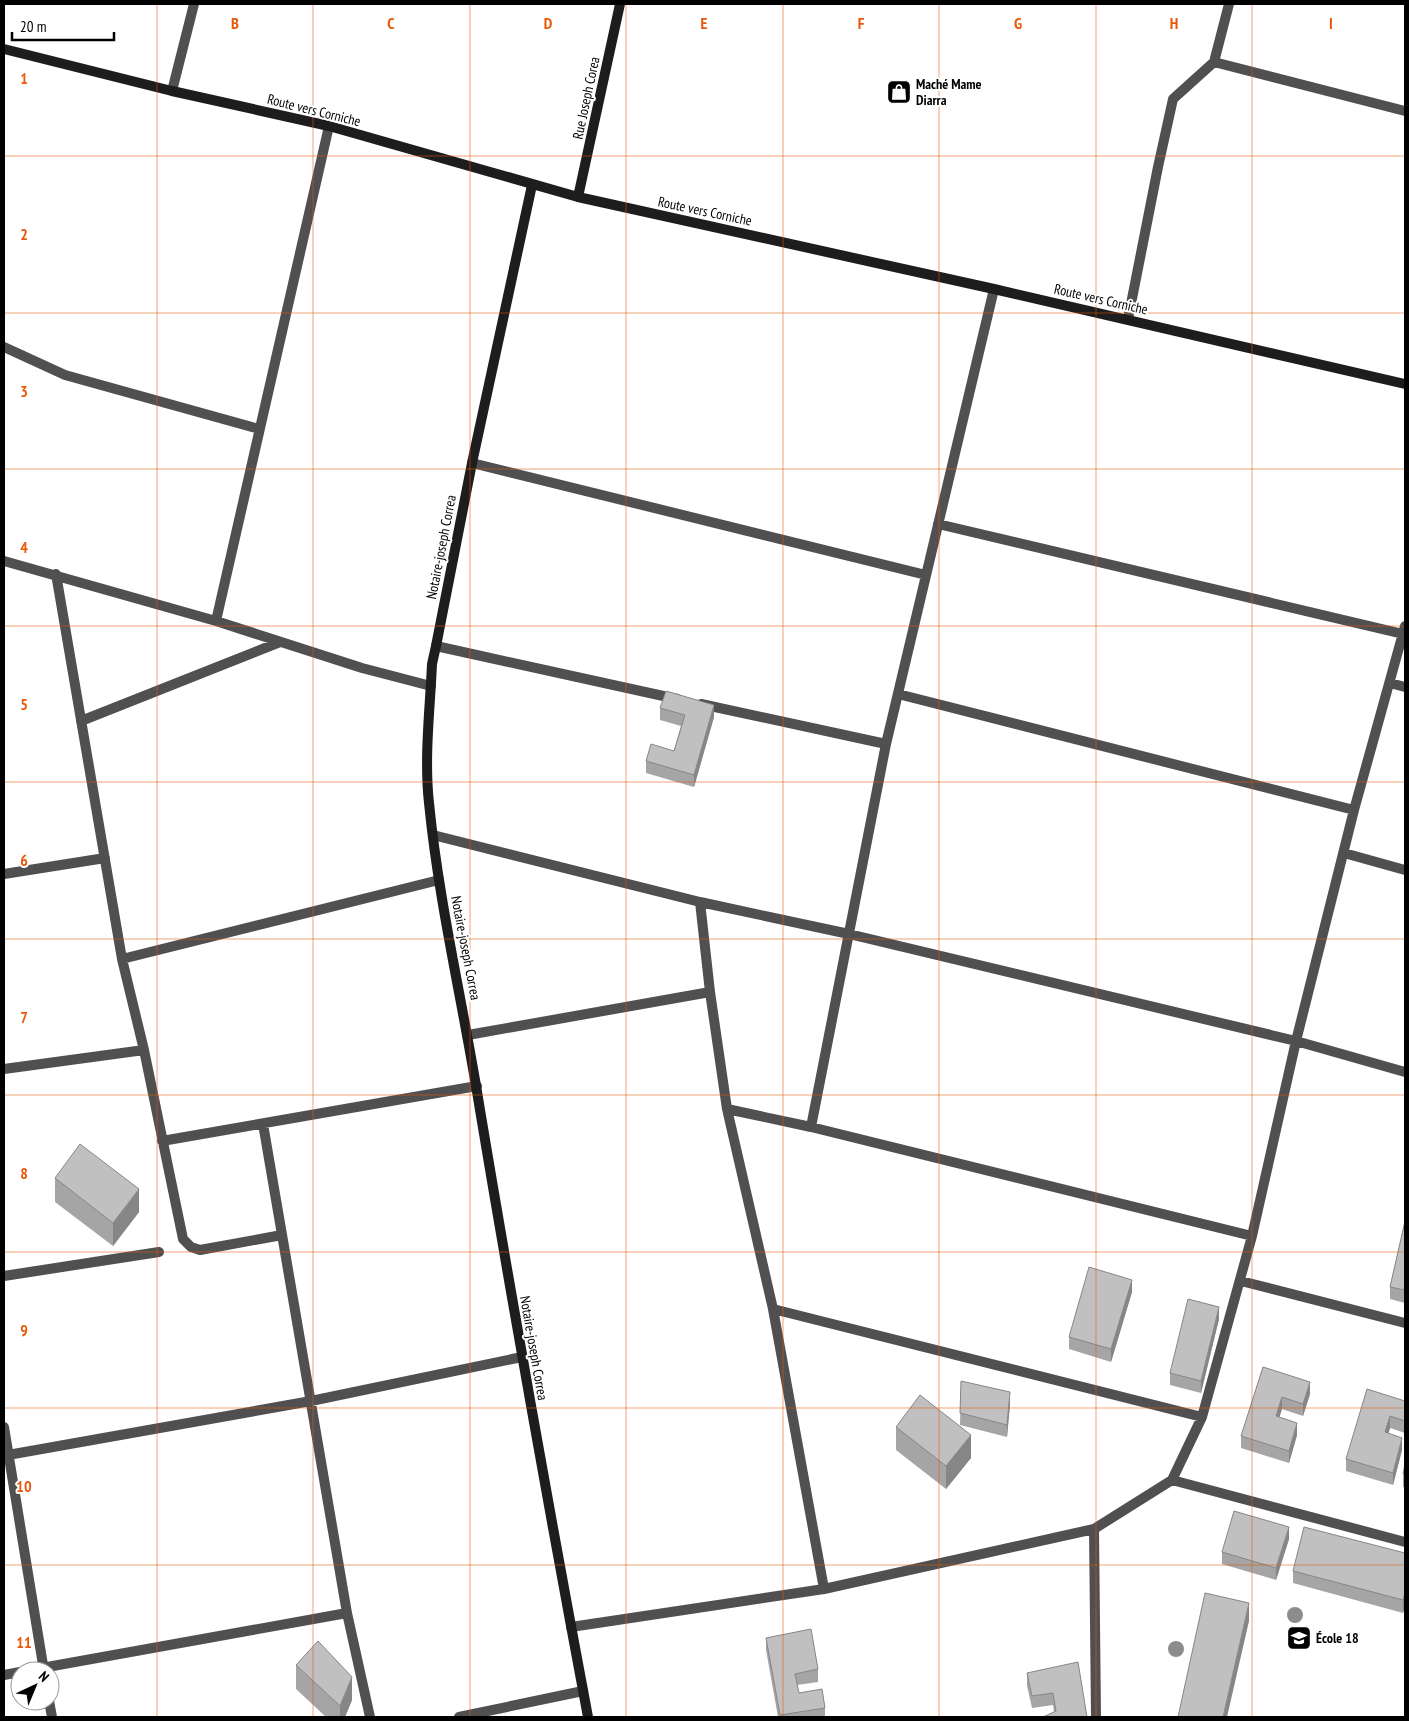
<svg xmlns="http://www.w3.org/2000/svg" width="1409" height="1721" font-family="'PT Sans Narrow',sans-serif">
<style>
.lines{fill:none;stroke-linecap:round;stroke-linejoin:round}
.street{stroke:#505050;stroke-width:10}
.secondary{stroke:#1d1d1d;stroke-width:10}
.tree{fill:#8c8c8c}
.wall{fill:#a5a5a5}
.shaded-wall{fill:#868686}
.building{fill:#c0c0c0;stroke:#868686}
.grid{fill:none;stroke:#e8590c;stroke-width:1;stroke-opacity:0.55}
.labels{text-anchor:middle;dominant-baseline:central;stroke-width:4;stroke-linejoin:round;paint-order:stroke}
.poi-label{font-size:14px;font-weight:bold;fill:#000;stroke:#fff;text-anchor:start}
.street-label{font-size:14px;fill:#000;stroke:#fff}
.grid-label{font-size:16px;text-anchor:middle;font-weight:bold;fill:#e8590c;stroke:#fff;stroke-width:4;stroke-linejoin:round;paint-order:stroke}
</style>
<rect width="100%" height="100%" fill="#fff"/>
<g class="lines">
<path class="street" d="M1214,62l191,49
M172,91l22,-87
M1128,319l30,-152 15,-68 41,-37 15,-58
M4,347l61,28 194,54
M472,463l454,112
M938,524l465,110
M4,561l212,60 146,47 69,18
M56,574l66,385 22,91 39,189 8,8 9,3 82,-15
M216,621l113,-495
M436,646l241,53
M1390,683l15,4
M898,694l456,116
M701,704l185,40
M81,721l199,-79
M433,835l267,67 149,32 447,107 109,31
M1344,853l61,17
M4,874l101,-16
M700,902l10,90 17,117 46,200 51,280
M122,959l317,-79
M468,1035l242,-43
M4,1069l140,-19
M727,1109l84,18 441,109
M263,1124l84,489 23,104
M811,1127l75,-383 108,-455
M162,1141l315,-55
M4,1276l155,-24
M1241,1281l164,42
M773,1309l429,108
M4,1427l40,244
M8,1455l303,-54 211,-44
M1172,1480l233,62
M571,1627l253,-38 270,-60
M25,1671l322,-58
M4,1675l16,-3
M49,1701l3,16
M459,1717l124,-26
M1096,1717l-2,-188 78,-49 30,-63 50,-181 44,-195 58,-231 51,-184"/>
<path class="secondary" d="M4,49l168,42 157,35 249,71 416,92 411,95
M532,185l-60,278 -36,183 -4,18c-2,46 -8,93 -3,139 10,102 35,205 51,307 34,203 70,405 108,607
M578,197l42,-193"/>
</g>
<g class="tree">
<circle cx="1295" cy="1615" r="8"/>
<circle cx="1176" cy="1649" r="8"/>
</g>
<path class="wall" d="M660,708l54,9 -20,70 -48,-14v-12l28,-10 7,-25 -21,-6z
M55,1178l84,34 -26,34 -58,-44z
M1405,1221v82l-15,-4v-12z
M1132,1292l-21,70 -42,-13v-12z
M1219,1319l-18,74 -31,-8v-12z
M1263,1367l47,27 -7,22 -21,-7 -3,8 18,18 -8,28 -48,-15v-12z
M961,1381l49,23 -3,33 -47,-12z
M1405,1401v32l-15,-5 -2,6 14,16 -9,35 -47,-14v-12z
M896,1427l75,31 -25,31 -50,-39z
M1405,1464v23h-2v-13z
M1289,1539l-13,41 -54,-16v-12z
M1405,1553v53l-2,7 -110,-30v-12z
M766,1638l52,31v13l-21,3 2,8 26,15v9h-47l-12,-67z
M296,1665l56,35 -7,17h-19l-30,-28z
M1027,1673l60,44 -33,-5 -1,-7 -21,3 -5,-22z"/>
<path class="shaded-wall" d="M714,705v12l-20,70v-12z
M139,1189v23l-26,34v-23z
M1132,1280v12l-21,70v-13z
M1219,1307v12l-18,74v-12z
M1310,1382v12l-7,22v-12z
M1010,1392v12l-3,33v-12z
M1282,1397v12l-6,19v-12z
M1390,1416v12l-5,17v-13z
M1297,1423v12l-8,28v-12z
M971,1435v23l-25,31v-23z
M1402,1438v12l-9,35v-12z
M1289,1527v12l-13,41v-12z
M1405,1593v13l-2,7v-13z
M1249,1603v18l-22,96h-4z
M352,1677v23l-7,17h-5v-11z"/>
<path class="building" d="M666,691l48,14 -20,70 -48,-14 5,-17 23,7 11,-36 -25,-7z
M80,1144l59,45 -26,34 -58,-45z
M1405,1221v69l-15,-3z
M1089,1267l43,13 -21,69 -42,-12z
M1188,1299l31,8 -18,74 -31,-8z
M1263,1367l47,15 -7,22 -21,-7 -6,19 21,7 -8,28 -48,-15z
M961,1381l49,11 -3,33 -47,-12z
M1367,1389l38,12v20l-15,-5 -5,16 17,6 -9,35 -47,-14z
M920,1395l51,40 -25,31 -50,-39z
M1405,1464v11l-2,-1z
M1234,1511l55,16 -13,41 -54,-16z
M1304,1527l101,26v40l-2,7 -110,-29z
M1205,1593l44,10 -26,114h-45z
M811,1629l7,40 -23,5 4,19 23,-4 3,19 -45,7 -14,-77z
M318,1641l34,36 -12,29 -44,-41z
M1078,1662l9,55h-44l13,-6 -3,-18 -21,3 -5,-23z"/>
<path class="grid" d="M157,4v1713M313,4v1713M470,4v1713M626,4v1713M783,4v1713M939,4v1713M1096,4v1713M1252,4v1713M4,156h1401M4,313h1401M4,469h1401M4,626h1401M4,782h1401M4,939h1401M4,1095h1401M4,1252h1401M4,1408h1401M4,1565h1401"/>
<defs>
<symbol id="shop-square" viewBox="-11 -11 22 22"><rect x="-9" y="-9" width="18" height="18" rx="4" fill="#000" stroke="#fff"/><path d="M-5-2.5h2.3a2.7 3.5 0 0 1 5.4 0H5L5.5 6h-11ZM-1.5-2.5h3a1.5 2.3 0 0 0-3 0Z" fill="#fff"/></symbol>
<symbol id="school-square" viewBox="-11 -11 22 22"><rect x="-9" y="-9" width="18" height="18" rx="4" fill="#000" stroke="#fff"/><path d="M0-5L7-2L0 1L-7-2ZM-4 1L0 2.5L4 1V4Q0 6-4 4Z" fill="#fff"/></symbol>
</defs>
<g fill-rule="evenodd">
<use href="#shop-square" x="885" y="78" width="28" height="28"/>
<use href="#school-square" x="1285" y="1624" width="28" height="28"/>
</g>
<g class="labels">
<g class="poi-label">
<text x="916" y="84">Maché Mame<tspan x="916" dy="16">Diarra</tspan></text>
<text x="1316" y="1638">École 18</text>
</g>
<g class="street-label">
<text transform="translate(586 98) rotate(-78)">Rue Joseph Corea</text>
<text transform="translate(314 110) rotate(14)">Route vers Corniche</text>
<text transform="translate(705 211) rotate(12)">Route vers Corniche</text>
<text transform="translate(1101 299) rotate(13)">Route vers Corniche</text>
<text transform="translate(441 547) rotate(-79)">Notaire-joseph Correa</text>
<text transform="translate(466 948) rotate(79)">Notaire-joseph Correa</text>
<text transform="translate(534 1348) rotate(80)">Notaire-joseph Correa</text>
</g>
</g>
<g class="grid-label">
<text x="235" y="29">B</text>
<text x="391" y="29">C</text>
<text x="548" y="29">D</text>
<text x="704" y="29">E</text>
<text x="861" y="29">F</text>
<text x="1018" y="29">G</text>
<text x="1174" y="29">H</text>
<text x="1331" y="29">I</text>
<text x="24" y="84">1</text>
<text x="24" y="240">2</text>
<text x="24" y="397">3</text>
<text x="24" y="553">4</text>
<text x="24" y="710">5</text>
<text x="24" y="866">6</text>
<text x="24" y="1023">7</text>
<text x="24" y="1179">8</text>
<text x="24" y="1336">9</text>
<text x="24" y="1492">10</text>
<text x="24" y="1648">11</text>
</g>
<rect width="1409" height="1721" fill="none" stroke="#000000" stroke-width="10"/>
<g transform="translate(35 1686) rotate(44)"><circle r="24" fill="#ffffff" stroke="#999999"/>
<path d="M0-4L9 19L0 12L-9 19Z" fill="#000000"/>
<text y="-8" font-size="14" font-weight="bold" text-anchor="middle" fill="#000000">N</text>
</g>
<path d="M12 32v8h102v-8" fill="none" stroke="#000000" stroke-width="2.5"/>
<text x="20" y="32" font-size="15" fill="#000000" stroke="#ffffff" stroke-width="4" paint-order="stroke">20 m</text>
</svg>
